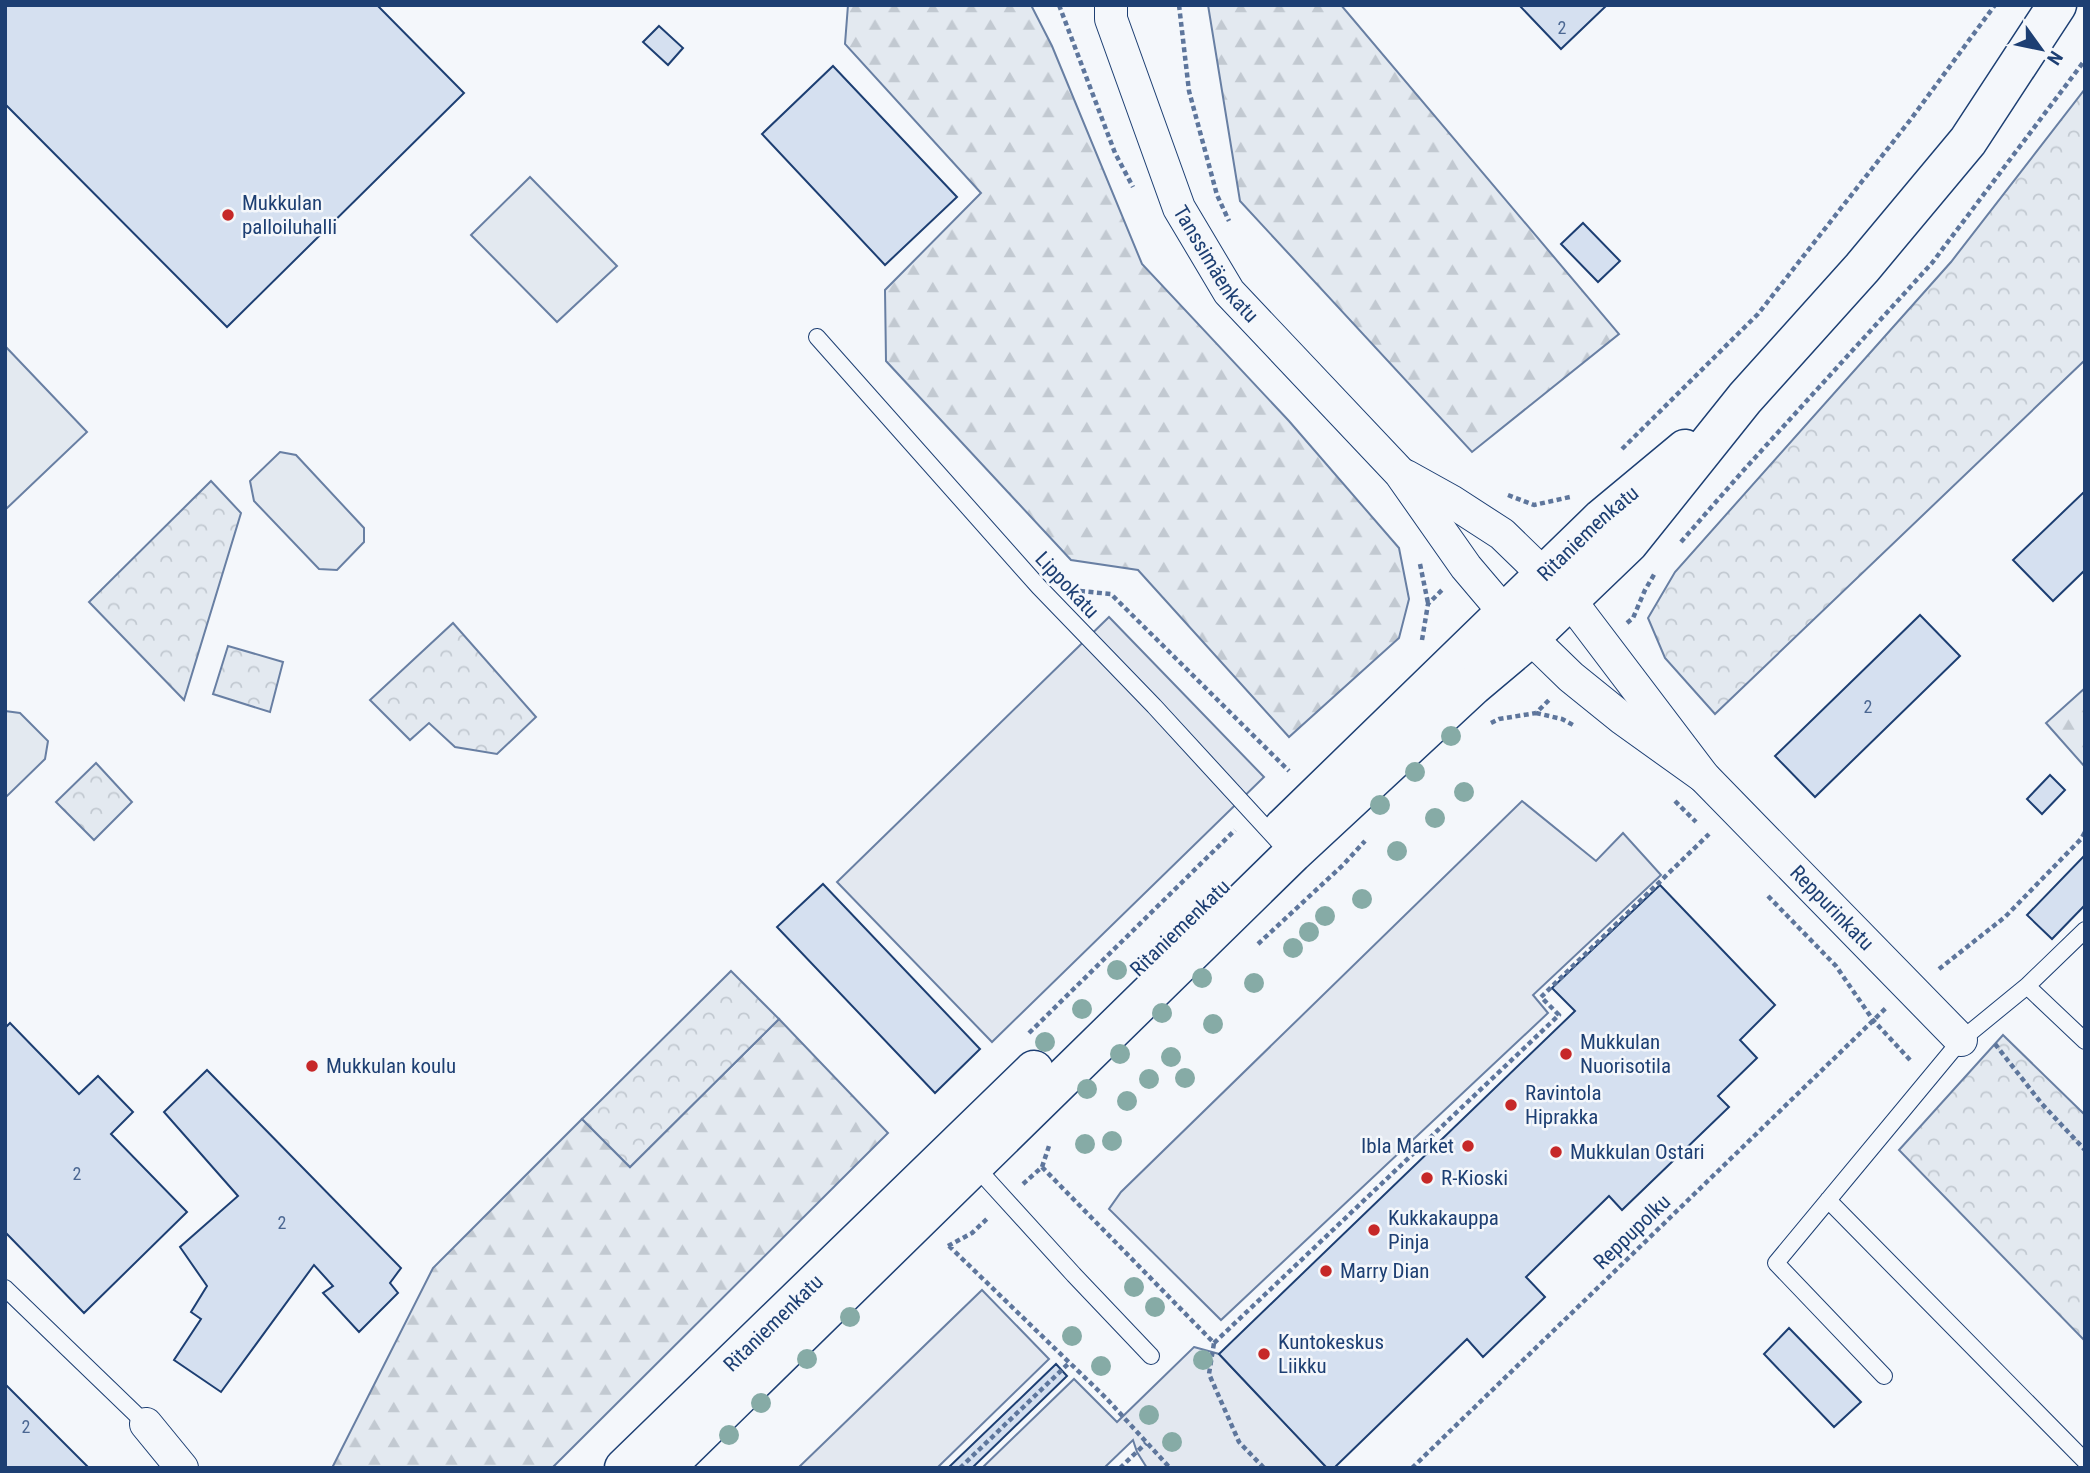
<svg xmlns="http://www.w3.org/2000/svg" width="2090" height="1473" font-family="'Roboto Condensed',sans-serif">
<style>
.forest{fill:url(#forest-firs);stroke:#687fa3;stroke-width:2}
.park{fill:url(#park-crowns);stroke:#687fa3;stroke-width:2}
.garden{fill:#e3e9f0;stroke:#687fa3;stroke-width:2}
.parking{fill:#e3e8f0;stroke:#687fa3;stroke-width:2}
.building{fill:#d5e0f0;stroke:#1d3f73;stroke-width:2}
.lines{fill:none;stroke-linecap:round;stroke-linejoin:round}
.lane-casing{stroke:#1d3f73;stroke-width:18}
.street-casing{stroke:#1d3f73;stroke-width:34}
.secondary-casing{stroke:#1d3f73;stroke-width:41}
.path{stroke:#5e769c;stroke-width:4.5;stroke-dasharray:5 3.5;stroke-linecap:butt}
.lane{stroke:#f4f7fb;stroke-width:16}
.street{stroke:#f4f7fb;stroke-width:32}
.secondary{stroke:#f4f7fb;stroke-width:38}
.tree{fill:#86aba6}
.poi-dot{fill:#c62828;stroke:#f4f7fb;stroke-width:2.5}
.labels{text-anchor:middle;dominant-baseline:central;stroke-width:5;stroke-linejoin:round;paint-order:stroke}
.number-label{font-size:18px;fill:#4b6792}
.poi-label{font-size:21px;fill:#1d3f73;stroke:#f4f7fb;text-anchor:start}
.street-label{font-size:21px;fill:#1d3f73;stroke:#f4f7fb}
</style>
<defs>
<pattern id="forest-firs" width="22" height="20" patternUnits="userSpaceOnUse" patternTransform="scale(1.75)"><rect width="22" height="20" fill="#e3e9f0"/><path d="M5 1l3.5 6h-7zM16 11l3.5 6h-7z" fill="#c2c9d1"/></pattern>
<pattern id="park-crowns" width="20" height="18" patternUnits="userSpaceOnUse" patternTransform="scale(1.75)"><rect width="20" height="18" fill="#e3e9f0"/><path d="M2 6a3 3 0 1 1 6 0M12 15a3 3 0 1 1 6 0" fill="none" stroke="#c2c9d1"/></pattern>
</defs>
<rect width="100%" height="100%" fill="#f4f7fb"/>
<path class="forest" d="M848,5h183l21,41 90,218 147,157 110,127 10,51 -10,39 -110,99 -151,-167 -67,-10 -185,-199 -1,-71 96,-97 -136,-149z
M1208,5h133l278,329 -147,118 -232,-251z
M2085,688v79l-39,-44z
M779,1019l109,114 -336,335h-220l101,-200 149,-149 48,48z"/>
<path class="park" d="M2085,89v271l-370,354 -50,-56 -17,-40 27,-46 276,-310z
M211,481l30,32 -57,187 -95,-98z
M453,623l83,94 -39,37 -42,-7 -26,-24 -19,17 -40,-40z
M228,646l55,16 -13,50 -57,-18z
M96,763l36,39 -38,38 -38,-38z
M731,971l48,48 -149,148 -48,-48z
M2003,1035l82,80v226l-186,-191z"/>
<path class="garden" d="M530,177l87,89 -60,56 -86,-87z
M5,346l82,86 -82,78z
M280,452l16,3 68,73v14l-27,28 -18,-1 -65,-68 -4,-20z
M5,711l15,2 28,28 -3,18 -40,39z"/>
<path class="parking" d="M1109,617l155,160 -272,265 -155,-160z
M1522,801l74,60 27,-28 38,42 -128,120 15,18 -327,307 -112,-111 12,-17z
M982,1290l67,69 -112,109h-139z
M1194,1347l25,7 108,114h-180l-10,-16 -4,-12 -29,28h-122l92,-89 43,43z"/>
<path class="building" d="M5,5h372l87,88 -237,234 -222,-223z
M1519,5h88l-46,44z
M659,26l24,22 -15,17 -25,-23z
M833,66l124,131 -72,68 -123,-131z
M1583,223l37,38 -22,21 -37,-38z
M2085,491v79l-32,31 -40,-41z
M1920,615l40,41 -145,141 -40,-41z
M2050,775l15,15 -23,24 -15,-15z
M2085,855v50l-33,34 -25,-24z
M823,884l157,165 -45,44 -158,-166z
M1660,885l115,120 -35,35 17,18 -39,38 11,11 -107,103 -13,-14 -83,81 19,20 -62,60 -16,-18 -133,129h-7l-108,-114 356,-343 -23,-23z
M10,1023l69,71 19,-18 35,36 -22,22 76,78 -103,101 -79,-81v-204z
M207,1070l194,198 -11,15 8,10 -39,39 -36,-39 10,-7 -19,-21 -93,127 -47,-32 27,-41 -10,-7 16,-26 -27,-39 58,-51 -74,-84z
M1789,1328l72,74 -27,25 -70,-73z
M1056,1364l11,12 -95,92h-24z
M5,1384l84,84h-84z"/>
<g class="lines">
<defs>
<path id="lane" d="M817,337l222,250 115,119 124,135
M2027,986l58,55
M974,1165l100,110 77,81
M1828,1200l257,261
M5,1288l141,136
M1884,1376l-108,-113 185,-223 66,-54 58,-56"/>
<g id="street">
<path id="s1" d="M1111,5v14l68,189 50,84 171,181 66,94 39,46 66,64 52,42 81,58"/>
<path id="s2" d="M1406,476l45,25 51,33 67,65 135,178 257,263"/>
<path d="M146,1424l36,44"/>
</g>
<g id="secondary">
<path id="s3" d="M1283,828l319,-310 83,-69"/>
<path id="s4" d="M624,1468l410,-398"/>
<path d="M665,1468l628,-615 180,-167 57,-48 99,-95 116,-145 117,-130 106,-127 89,-136"/>
</g>
</defs>
<use href="#lane" class="lane-casing"/>
<use href="#street" class="street-casing"/>
<use href="#secondary" class="secondary-casing"/>
<path class="path" d="M1059,5l56,148 18,34
M1179,5l10,86 28,104 12,26
M1622,449l136,-135 153,-195 84,-114
M1508,495l26,10 36,-8
M1681,542l61,-70 190,-209 153,-203
M1420,564l8,39
M1080,591l31,3 178,177
M1627,623l6,-5 12,-28 10,-17
M1422,640l6,-36 15,-15
M1536,713l26,6 11,6
M1491,723l8,-4 37,-6 13,-13
M1675,801l21,21
M1768,896l68,70 37,54 38,41
M1258,944l85,-79 22,-24
M1939,969l66,-52 76,-78 4,-7
M1029,1033l206,-203
M1995,1044l47,60 43,46
M1042,1167l172,176 -5,31 30,68 25,26
M1023,1184l19,-17 7,-21
M948,1246l24,-13 17,-16
M949,1246l157,152 64,70
M1214,1343l345,-328 -18,-18 168,-163
M960,1468l110,-106
M1120,1468l26,-25
M1412,1468l474,-460"/>
<use href="#lane" class="lane"/>
<use href="#street" class="street"/>
<use href="#secondary" class="secondary"/>
</g>
<g class="tree">
<circle cx="1451" cy="736" r="10"/>
<circle cx="1415" cy="772" r="10"/>
<circle cx="1464" cy="792" r="10"/>
<circle cx="1380" cy="805" r="10"/>
<circle cx="1435" cy="818" r="10"/>
<circle cx="1397" cy="851" r="10"/>
<circle cx="1362" cy="899" r="10"/>
<circle cx="1325" cy="916" r="10"/>
<circle cx="1309" cy="932" r="10"/>
<circle cx="1293" cy="948" r="10"/>
<circle cx="1117" cy="970" r="10"/>
<circle cx="1202" cy="978" r="10"/>
<circle cx="1254" cy="983" r="10"/>
<circle cx="1082" cy="1009" r="10"/>
<circle cx="1162" cy="1013" r="10"/>
<circle cx="1213" cy="1024" r="10"/>
<circle cx="1045" cy="1042" r="10"/>
<circle cx="1120" cy="1054" r="10"/>
<circle cx="1171" cy="1057" r="10"/>
<circle cx="1185" cy="1078" r="10"/>
<circle cx="1149" cy="1079" r="10"/>
<circle cx="1087" cy="1089" r="10"/>
<circle cx="1127" cy="1101" r="10"/>
<circle cx="1112" cy="1141" r="10"/>
<circle cx="1085" cy="1144" r="10"/>
<circle cx="1134" cy="1287" r="10"/>
<circle cx="1155" cy="1307" r="10"/>
<circle cx="850" cy="1317" r="10"/>
<circle cx="1072" cy="1336" r="10"/>
<circle cx="807" cy="1359" r="10"/>
<circle cx="1203" cy="1360" r="10"/>
<circle cx="1101" cy="1366" r="10"/>
<circle cx="761" cy="1403" r="10"/>
<circle cx="1149" cy="1415" r="10"/>
<circle cx="729" cy="1435" r="10"/>
<circle cx="1172" cy="1442" r="10"/>
</g>
<g class="poi-dot">
<circle cx="228" cy="215" r="7"/>
<circle cx="1566" cy="1054" r="7"/>
<circle cx="312" cy="1066" r="7"/>
<circle cx="1511" cy="1105" r="7"/>
<circle cx="1468" cy="1146" r="7"/>
<circle cx="1556" cy="1152" r="7"/>
<circle cx="1427" cy="1178" r="7"/>
<circle cx="1374" cy="1230" r="7"/>
<circle cx="1326" cy="1271" r="7"/>
<circle cx="1264" cy="1354" r="7"/>
</g>
<g class="labels">
<g class="number-label">
<text x="1562" y="27">2</text>
<text x="1868" y="706">2</text>
<text x="77" y="1173">2</text>
<text x="282" y="1222">2</text>
<text x="26" y="1426">2</text>
</g>
<g class="poi-label">
<text x="242" y="203">Mukkulan<tspan x="242" dy="24">palloiluhalli</tspan></text>
<text x="1580" y="1042">Mukkulan<tspan x="1580" dy="24">Nuorisotila</tspan></text>
<text x="326" y="1066">Mukkulan koulu</text>
<text x="1525" y="1093">Ravintola<tspan x="1525" dy="24">Hiprakka</tspan></text>
<text x="1454" y="1146" text-anchor="end">Ibla Market</text>
<text x="1570" y="1152">Mukkulan Ostari</text>
<text x="1441" y="1178">R-Kioski</text>
<text x="1388" y="1218">Kukkakauppa<tspan x="1388" dy="24">Pinja</tspan></text>
<text x="1340" y="1271">Marry Dian</text>
<text x="1278" y="1342">Kuntokeskus<tspan x="1278" dy="24">Liikku</tspan></text>
</g>
<g class="street-label">
<text stroke="none"><textPath href="#s1" startOffset="282">Tanssimäenkatu</textPath></text>
<text stroke="none"><textPath href="#s3" startOffset="424">Ritaniemenkatu</textPath></text>
<text transform="translate(1067 585) rotate(47)">Lippokatu</text>
<text stroke="none"><textPath href="#s2" startOffset="612">Reppurinkatu</textPath></text>
<text transform="translate(1180 928) rotate(-44)">Ritaniemenkatu</text>
<text transform="translate(1632 1232) rotate(-44)">Reppupolku</text>
<text stroke="none"><textPath href="#s4" startOffset="208">Ritaniemenkatu</textPath></text>
</g>
</g>
<rect width="2090" height="1473" fill="none" stroke="#1d3f73" stroke-width="14"/>
<g transform="translate(2041 49) rotate(123)" stroke="#f4f7fb" stroke-width="5" paint-order="stroke">
<path d="M0-5L12 26L0 18L-12 26Z" fill="#1d3f73"/>
<text y="-10" font-size="19" font-weight="bold" text-anchor="middle" fill="#1d3f73">N</text>
</g>
</svg>
